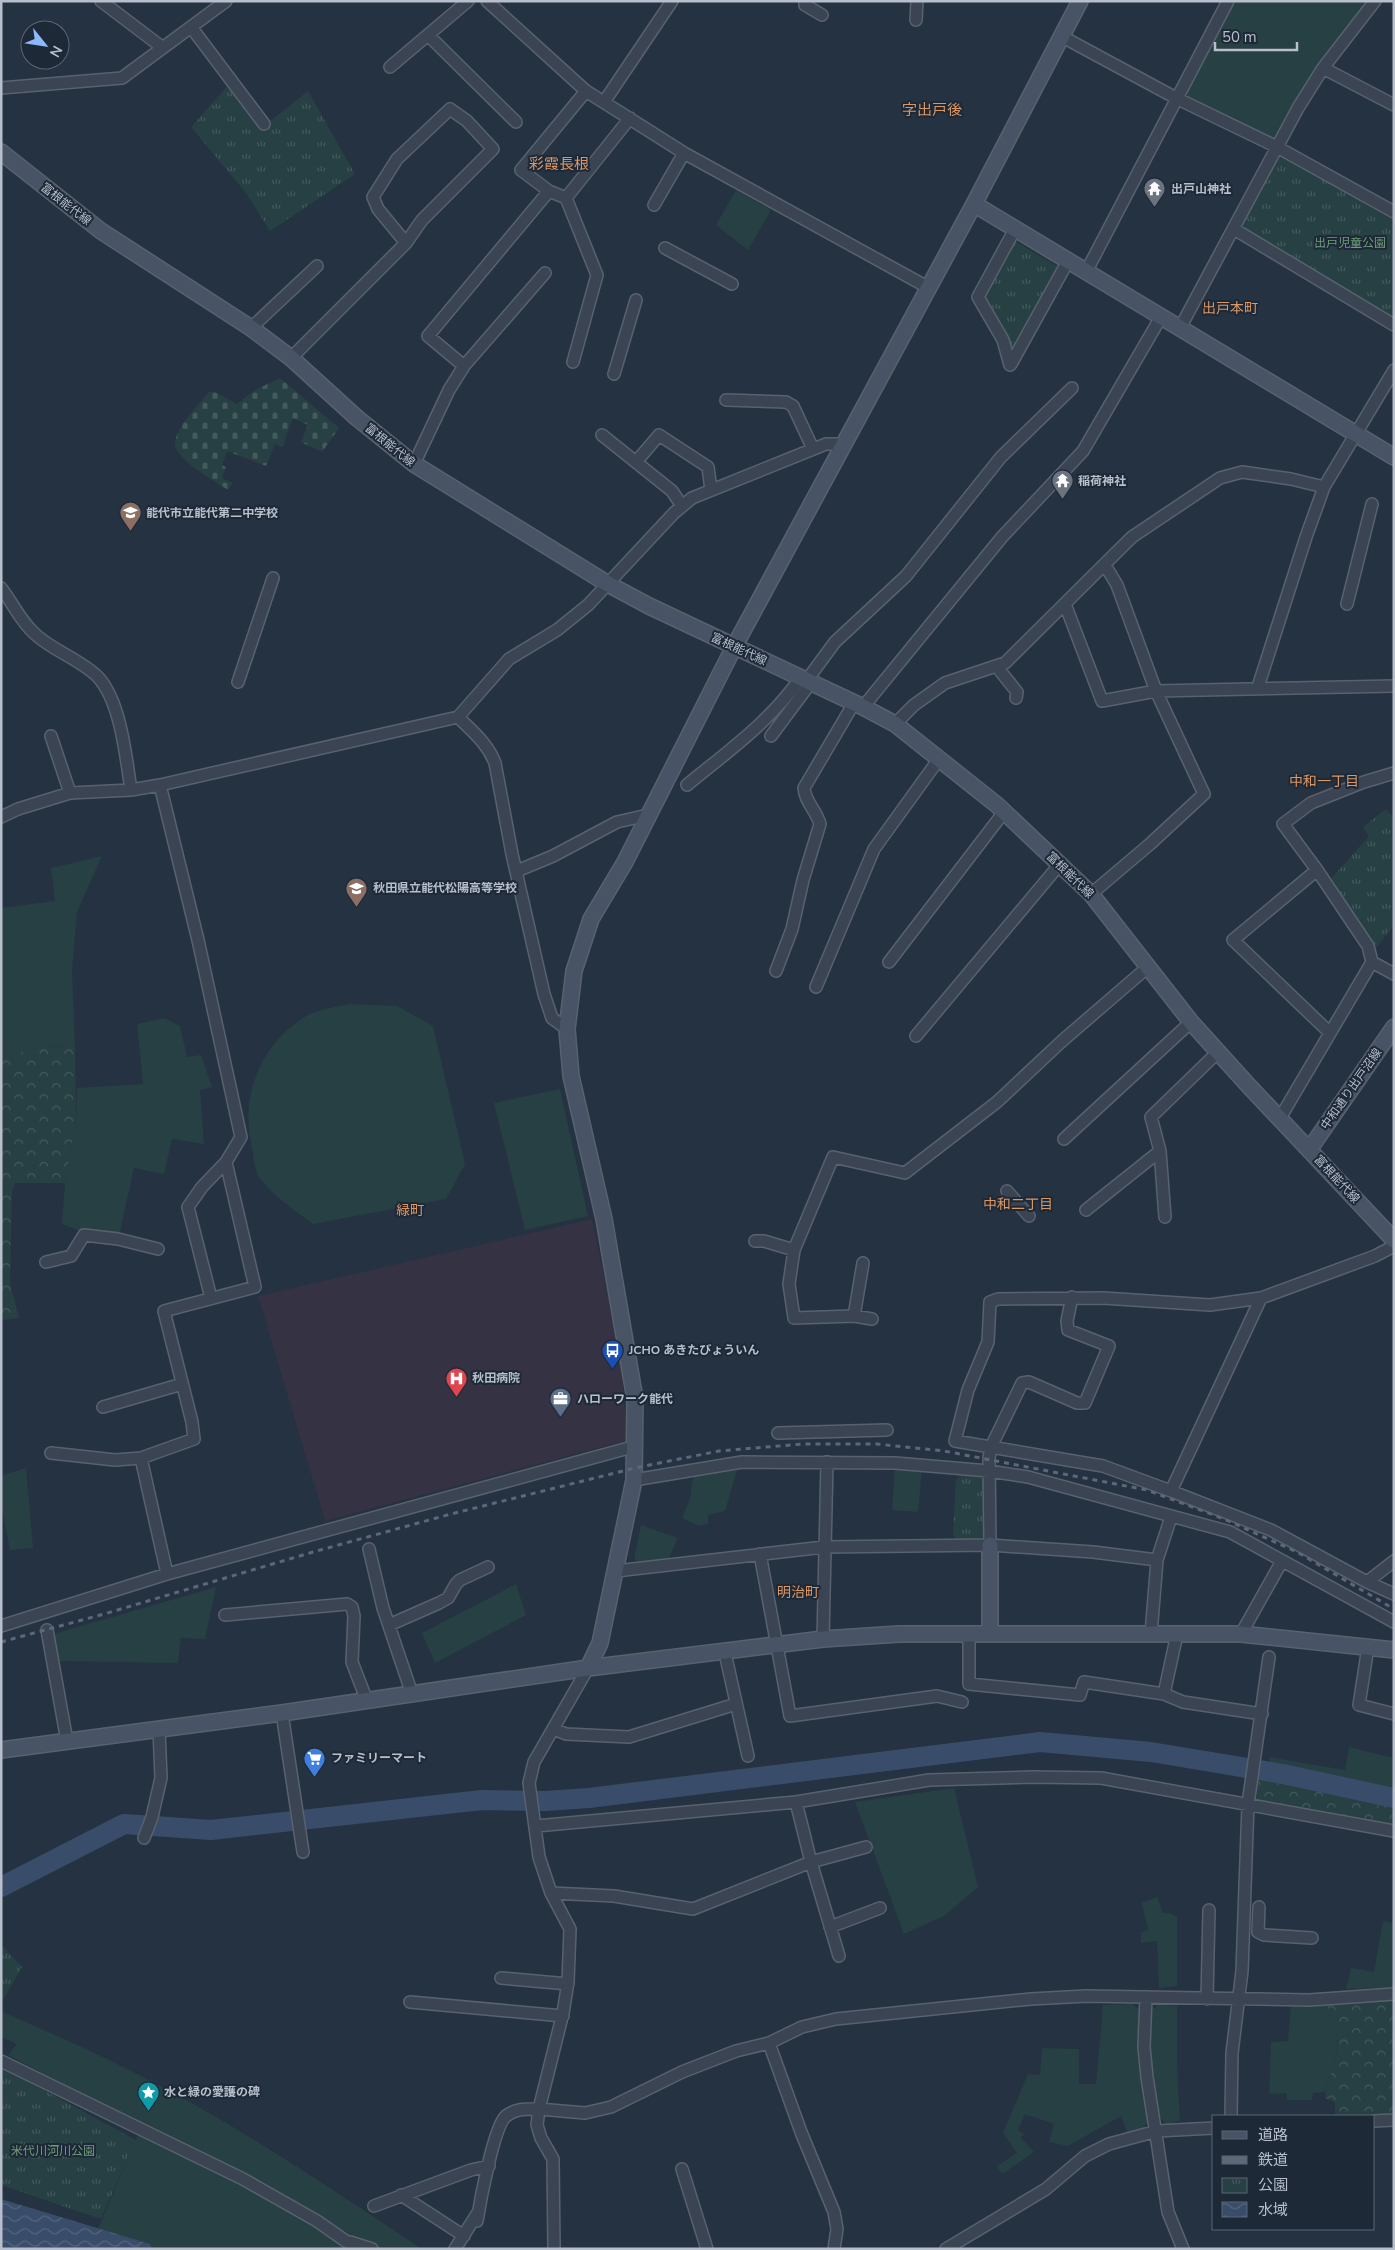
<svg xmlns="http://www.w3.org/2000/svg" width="1395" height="2250" font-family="'Nunito Sans','Noto Sans JP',sans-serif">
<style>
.medical{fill:#343243}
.green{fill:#274043}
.forest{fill:url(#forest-crowns)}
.cemetery{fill:url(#cemetery-stones)}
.park{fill:url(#park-tufts)}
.water{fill:url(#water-waves)}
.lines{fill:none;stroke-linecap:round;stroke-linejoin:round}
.river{stroke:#394d6a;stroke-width:20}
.street-casing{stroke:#58626f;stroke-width:14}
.secondary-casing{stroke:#58626f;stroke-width:18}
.street{stroke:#3a4452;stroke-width:11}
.secondary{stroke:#485365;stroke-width:15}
.rail{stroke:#5c6879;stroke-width:3;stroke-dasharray:5 5;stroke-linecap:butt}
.labels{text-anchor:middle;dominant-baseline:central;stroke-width:4;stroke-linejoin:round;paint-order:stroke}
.poi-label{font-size:12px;font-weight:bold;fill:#b7bfcc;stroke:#1e2937;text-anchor:start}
.street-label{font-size:12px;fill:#b7bfcc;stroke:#1e2937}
.park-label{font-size:12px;fill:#6d9d78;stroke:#1e2937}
.neighbourhood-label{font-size:14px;fill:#d99765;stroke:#1e2937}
.quarter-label{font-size:15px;fill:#d99765;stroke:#1e2937}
</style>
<defs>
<pattern id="forest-crowns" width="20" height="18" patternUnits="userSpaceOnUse" patternTransform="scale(1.25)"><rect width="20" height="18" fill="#274043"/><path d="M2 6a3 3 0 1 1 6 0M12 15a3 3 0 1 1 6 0" fill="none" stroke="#445a5d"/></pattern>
<pattern id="cemetery-stones" width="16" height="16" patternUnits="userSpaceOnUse" patternTransform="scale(1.25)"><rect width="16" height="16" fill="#274043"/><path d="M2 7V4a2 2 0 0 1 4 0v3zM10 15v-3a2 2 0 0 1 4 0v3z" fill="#445a5d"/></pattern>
<pattern id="park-tufts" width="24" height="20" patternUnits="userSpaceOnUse" patternTransform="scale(1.25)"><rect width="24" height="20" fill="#274043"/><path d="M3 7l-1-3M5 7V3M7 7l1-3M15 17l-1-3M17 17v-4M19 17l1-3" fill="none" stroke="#445a5d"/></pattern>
<pattern id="water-waves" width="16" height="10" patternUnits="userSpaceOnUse" patternTransform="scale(1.25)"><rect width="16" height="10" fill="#394d6a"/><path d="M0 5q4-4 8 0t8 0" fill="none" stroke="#53657e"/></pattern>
</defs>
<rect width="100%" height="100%" fill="#253242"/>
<path class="medical" d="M592,1219l28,136 8,85 -303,81 -67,-225z"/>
<path class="green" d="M1234,1h137l-94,138 -5,3 -84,-45 -2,-6z
M736,190l35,20 -23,40 -32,-25z
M102,856l-25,56 -5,59 3,75 -35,1 -39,11v-150l54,-7 -4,-33z
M349,1004l48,2 36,20 32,138 -19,35 -133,25c-18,-13 -39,-28 -53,-45 -6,-8 -7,-27 -9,-37 -11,-50 13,-102 57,-127 12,-6 28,-8 41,-11z
M164,1018l16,8 7,31 14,-2 11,32 -12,3 4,54 -32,-5 -8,35 -30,-6 -15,68 -39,-5 -18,-7 3,-41 11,-62 1,-33 66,-4 -6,-60z
M560,1089l28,127 -63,14 -31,-127z
M895,1467l27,3 -4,42 -26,-2z
M26,1468l7,80 -23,2 -9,-47v-27z
M737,1470l-12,41 -17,4v9l-9,2 -17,-8 8,-19 3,-22z
M641,1525l37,13 -10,22 -29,3 -5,-5z
M516,1584l10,31 -91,48 -13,-30z
M216,1587l-11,52 -24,-1 -3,25 -121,-2 -7,-26z
M1349,1747l45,11v44l-119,-25 -6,-20 76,13z
M954,1788l24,99 -34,29 -40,18 -49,-132z
M1157,1897l6,16 9,1 5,3v69l-18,2 -2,-47 -16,2v-10l7,-3 -6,-27z
M1383,1921l11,2v65l-48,1 5,-21 23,4z
M1132,2004l8,6 -2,31 2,23 9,54 -5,10 -16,6 -7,-18 -53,30 -19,-4 5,-18 -29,-10 -7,16 6,4 -3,4 13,14 -32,22 -5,-8 20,-13 -14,-20 25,-59 12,1 2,-27 37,1v35h17l7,-79z
M1158,2005l19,1v60l3,54 -12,5 -10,-9 -9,-75 1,-30z
M1328,2005v8l10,25 -3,29 -9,17 -1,8 -12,1 -1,7h-25v-7l-18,1 2,-52 17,-1 3,-35z
M1,2011c41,19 84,36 124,57 104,51 201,117 297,181h-270l-2,-5 -52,-15 44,-104 -134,-70 9,-11 -16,-7z"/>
<path class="forest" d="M75,1046l1,75 -11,62h-50l-3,9 -2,91 9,35 -18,2v-262l39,-11z
M1258,1773l136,29v23l-138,-24z
M1394,1998v119l-59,-1v-14l-10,-4 1,-14 9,-17 3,-29 -10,-25v-8z"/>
<path class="cemetery" d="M280,378l59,50 -17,24 -21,-10 7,-17 -15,-7 -11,29 -7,-3 -9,22 -39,-15 -5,14 4,2 -4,11 11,5 -5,7c-12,-8 -51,-30 -53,-45 -1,-16 24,-41 34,-53h6l22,12 18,-14z"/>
<path class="park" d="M230,83l33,44 45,-36 47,83 -85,57 -24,-38 -55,-66z
M1282,157l112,61v101l-151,-91 -2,-6 34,-62z
M1013,240l47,28 -47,89 -32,-60z
M1386,809l8,9v107l-18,23 -46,-68 39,-44 -6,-9z
M961,1475l20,2 5,5 -2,52 -3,5h-25l-3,-4 3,-55z
M1,1944l21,23 -21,36z
M1,2067l135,73 -35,79 -100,-34z"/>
<path class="water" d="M1,2199l149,45 2,5h-151z"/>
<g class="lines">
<path class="river" d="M1,1887l123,-63 87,6 271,-30 63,1 44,-3 451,-56 111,10 132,22 111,24"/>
<defs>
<path id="street" d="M101,1l62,47
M487,1l99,90 98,62 245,135
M805,1v4l17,10
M916,20l1,-19
M191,27l73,97
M428,35l88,87
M1061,36l115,62 101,49 117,65
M390,67l78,-66
M1323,68l71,37
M1,88l121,-10 104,-77
M586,91l-65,79 28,21 17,7 64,-80
M604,102l68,-101
M566,198l31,77 -24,87
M654,205l30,-52
M1234,229l160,96
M665,248l67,36
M1086,272l142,-271
M251,328l66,-62
M1180,328l118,-220 25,-40 52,-67
M291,358l115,-115 16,-23 71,-71 -26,-28 -17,-12 -53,50 -24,38 5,12 28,34
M1011,364l57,-103
M1010,365l-7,-25 -25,-43 37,-68
M464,366l81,-93
M614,374l22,-74
M726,400l60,2 7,4 20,43
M602,435l70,56 10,15
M636,462l23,-27 49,32 3,23
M414,464l35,-74 15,-24 -36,-30 121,-145
M1,588c12,15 19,33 34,46 18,17 45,25 63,43 23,25 28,81 33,113
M1065,604l37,97 54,-10 238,-5
M1347,604l25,-100
M997,667l20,25 -1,6
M807,680l28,-38 71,-66 95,-119 71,-69
M238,682l35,-104
M1258,687l48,-150 18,-50 70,-117
M863,707l139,-170 81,-86 78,-134
M458,717c15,15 30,27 37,46l17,91 32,140 8,24 15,11
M895,724l19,-19 31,-22 60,-20 127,-126 88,-59 22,-6 49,7 33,8
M51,736l19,57
M771,736l41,-55
M160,785l38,155 43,197 -15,25 -24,25 -14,20 23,91
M687,785c40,-33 85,-65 114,-108
M1,817l17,-8 52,-16 61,-3 29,-5 298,-68 51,-58 48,-29 31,-25 86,-92 18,-15 134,-54h19
M1317,870l-84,70 96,92
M517,871l36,-15 64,-34 31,-7
M1091,894l59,-50 54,-50 -48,-103 -39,-106 -12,-20
M889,962l115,-150
M1372,962l22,12
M776,971l16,-42 11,-49 17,-56c-4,-14 -15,-22 -16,-36l50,-85
M816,987l58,-138 65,-90
M916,1036l144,-172
M1280,1118l92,-156 -4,-16 -51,-76 -34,-46 28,-21 53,-21 30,-9
M1064,1139l127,-117
M1007,1191l22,25
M1086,1210l74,-59
M1165,1217l-5,-66 -9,-34 67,-65
M755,1241h9l30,9
M46,1262l25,-6 13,-21 34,4 40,10
M1261,1298l-90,193 -68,-25 -148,-25 13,-51 20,-48 2,-40 8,-3 105,-1 107,7 51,-7 114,-42 19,-10
M854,1316l9,-53
M872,1319l-18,-3 -60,2 -5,-34 5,-34 39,-93 72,16 92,-71 65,-61 87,-75
M103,1407l79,-23
M778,1433l109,-3
M51,1453l64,7 26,-2 53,-19 -2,-17 -28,-111 91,-24 -29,-125
M141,1458l26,116
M634,1480l108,-18 153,1 94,8 39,6 202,55 164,90
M1171,1491l100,39 96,52 27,12
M990,1545l-1,-87 2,-11 31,-64 7,-1 48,21h8l24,-57 -41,-16 -1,-9 5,-24
M369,1549l14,59 29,86
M760,1554l30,162 147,-20 25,6
M616,1571l208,-24 166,-2 103,7 64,8
M1367,1582l27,-21
M225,1615l122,-11 5,3 2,9 -2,46 15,39
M389,1625l50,-22 9,-5 8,-14 4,-4 28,-13
M1,1626l166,-52 469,-128
M47,1630l20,111
M969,1633v51l111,11 4,-13 80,12
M1151,1634l6,-74 14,-43
M1177,1634l-13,60 19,8 79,12
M1241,1634l41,-73
M823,1639l4,-177
M1368,1647l-9,58 35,9
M725,1653l23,103
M282,1713l21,139
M554,1729l12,5 63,3 107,-33
M796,1802l15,60 28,94
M536,1826l260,-24 133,-22 104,-3 68,1 293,53
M144,1838l8,-21 9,-39 -2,-49
M551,1893l63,3 79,13 118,-47 55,-15
M1259,1907l-1,25 6,3 48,3
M830,1927l50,-19
M501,1978l67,6
M1146,1997l-2,50 3,30 21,135 15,37
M1207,1999l2,-89
M410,2002l153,14
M769,2043l33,-16 34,-8 195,-20 55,-3 223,4 85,-6
M1,2061l242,118 74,42 40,28
M1231,2116l1,-63 10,-82 6,-167 21,-147
M1374,2121l20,-1
M682,2169l25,80
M401,2195l63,41
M374,2206l97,-36 18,-4
M477,2221c3,-19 17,-95 29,-105 10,-8 21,-7 33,-7l24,-96 5,-31 2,-53 -19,-36 -12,-36 -10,-74 5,-21 54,-94
M350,2242l22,7
M455,2249l22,-35
M554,2249l-1,-90 -12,-21 -4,-13 2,-16 46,4 26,-6 71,-35 54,-21 33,-8 32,89 33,80 3,17 -3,20
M946,2249l100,-60 39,-33 24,-12 48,-13 57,-3"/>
<path id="secondary" d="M1,152l100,79 150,97 40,30 66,60 57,46 194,120 41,22 214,101 32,17 102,81 94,89 100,128 56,62 147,156
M974,204l420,253
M1309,1150l85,-123
M990,1633v-88
M588,1668l12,-25 34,-163 1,-81 -31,-180 -33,-143 -4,-47 7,-58 17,-52 34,-57 109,-215 240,-443 106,-203
M1,1750l281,-37 306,-45 235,-29 76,-5h342l153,16"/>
</defs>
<use href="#street" class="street-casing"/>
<use href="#secondary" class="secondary-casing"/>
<use href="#street" class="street"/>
<use href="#secondary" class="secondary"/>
<path class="rail" d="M1,1642l103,-28 209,-62 138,-38 184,-46 84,-17 84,-7h74l67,7 203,39 77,29 73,33 97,57"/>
</g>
<defs>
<symbol id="temple-pin" viewBox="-11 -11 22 30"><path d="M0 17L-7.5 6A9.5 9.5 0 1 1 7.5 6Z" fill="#6b7280" stroke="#1e2937"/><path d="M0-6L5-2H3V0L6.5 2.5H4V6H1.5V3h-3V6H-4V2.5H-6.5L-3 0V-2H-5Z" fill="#fff"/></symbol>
<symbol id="school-pin" viewBox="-11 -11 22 30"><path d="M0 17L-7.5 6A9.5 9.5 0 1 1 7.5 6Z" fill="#8d6e63" stroke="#1e2937"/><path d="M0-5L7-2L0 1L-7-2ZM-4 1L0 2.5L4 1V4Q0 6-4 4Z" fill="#fff"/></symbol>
<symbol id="bus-pin" viewBox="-11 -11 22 30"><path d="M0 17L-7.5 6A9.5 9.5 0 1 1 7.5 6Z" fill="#1a4fb4" stroke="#1e2937"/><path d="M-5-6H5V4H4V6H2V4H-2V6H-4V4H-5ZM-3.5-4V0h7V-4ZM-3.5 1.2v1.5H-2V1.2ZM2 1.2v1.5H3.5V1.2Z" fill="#fff"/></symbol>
<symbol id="hospital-pin" viewBox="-11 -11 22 30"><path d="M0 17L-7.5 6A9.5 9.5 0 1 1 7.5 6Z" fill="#e0444e" stroke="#1e2937"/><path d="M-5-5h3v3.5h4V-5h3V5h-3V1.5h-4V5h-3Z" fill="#fff"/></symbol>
<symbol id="office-pin" viewBox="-11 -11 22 30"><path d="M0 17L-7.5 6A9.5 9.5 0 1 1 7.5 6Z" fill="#5c6f8a" stroke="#1e2937"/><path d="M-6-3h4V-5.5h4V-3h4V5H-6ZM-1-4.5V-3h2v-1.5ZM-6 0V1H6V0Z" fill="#fff"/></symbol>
<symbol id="supermarket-pin" viewBox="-11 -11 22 30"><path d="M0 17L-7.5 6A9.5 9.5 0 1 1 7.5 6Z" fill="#3f7fe0" stroke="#1e2937"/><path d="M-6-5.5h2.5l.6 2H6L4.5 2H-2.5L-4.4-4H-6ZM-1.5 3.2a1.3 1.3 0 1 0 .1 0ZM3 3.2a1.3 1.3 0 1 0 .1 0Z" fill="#fff"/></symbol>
<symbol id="sight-pin" viewBox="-11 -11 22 30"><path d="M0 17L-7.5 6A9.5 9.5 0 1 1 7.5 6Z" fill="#0f9aa8" stroke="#1e2937"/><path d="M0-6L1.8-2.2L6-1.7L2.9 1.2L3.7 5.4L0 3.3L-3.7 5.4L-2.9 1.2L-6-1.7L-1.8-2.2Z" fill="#fff"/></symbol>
</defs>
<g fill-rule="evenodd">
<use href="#temple-pin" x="1142" y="176" width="25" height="34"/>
<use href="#temple-pin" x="1050" y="468" width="25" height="34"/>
<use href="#school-pin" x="118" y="500" width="25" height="34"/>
<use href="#school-pin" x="344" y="876" width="25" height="34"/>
<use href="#bus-pin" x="600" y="1338" width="25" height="34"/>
<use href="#hospital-pin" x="444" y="1366" width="25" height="34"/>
<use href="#office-pin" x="548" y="1386" width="25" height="34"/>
<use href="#supermarket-pin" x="302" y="1746" width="25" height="34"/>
<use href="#sight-pin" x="136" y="2080" width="25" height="34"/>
</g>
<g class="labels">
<g class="poi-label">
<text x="1171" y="189">出戸山神社</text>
<text x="1078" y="481">稲荷神社</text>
<text x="146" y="513">能代市立能代第二中学校</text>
<text x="373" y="888">秋田県立能代松陽高等学校</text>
<text x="629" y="1350">JCHO あきたびょういん</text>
<text x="472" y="1378">秋田病院</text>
<text x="577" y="1399">ハローワーク能代</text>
<text x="331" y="1758">ファミリーマート</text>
<text x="164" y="2092">水と緑の愛護の碑</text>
</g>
<g class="street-label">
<text transform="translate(66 204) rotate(38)">富根能代線</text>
<text transform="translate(390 445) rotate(39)">富根能代線</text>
<text transform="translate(739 649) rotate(25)">富根能代線</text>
<text transform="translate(1070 875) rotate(44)">富根能代線</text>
<text transform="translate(1351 1089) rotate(-55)">中和通り出戸沼線</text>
<text transform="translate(1337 1179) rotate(47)">富根能代線</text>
</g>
<g class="park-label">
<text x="1350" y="243">出戸児童公園</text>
<text x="53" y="2151">米代川河川公園</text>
</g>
<g class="neighbourhood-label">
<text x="1230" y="308">出戸本町</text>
<text x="1324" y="781">中和一丁目</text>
<text x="1018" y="1204">中和二丁目</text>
<text x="410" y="1210">緑町</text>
<text x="798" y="1592">明治町</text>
</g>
<g class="quarter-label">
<text x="932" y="110">字出戸後</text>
<text x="559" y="164">彩霞長根</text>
</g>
</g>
<rect width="1395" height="2250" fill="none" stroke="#b7bfcc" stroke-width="5"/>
<rect x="1212" y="2115" width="162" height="115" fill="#1e2937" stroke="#5b6573"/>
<rect x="1222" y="2131" width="25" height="8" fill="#485365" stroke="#5b6573"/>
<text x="1258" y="2140" font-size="15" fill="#b7bfcc">道路</text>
<rect x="1222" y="2156" width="25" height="8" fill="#5c6879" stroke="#5b6573"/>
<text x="1258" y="2165" font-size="15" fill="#b7bfcc">鉄道</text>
<rect x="1222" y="2178" width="25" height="15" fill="url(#park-tufts)" stroke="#5b6573"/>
<text x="1258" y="2190" font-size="15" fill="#b7bfcc">公園</text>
<rect x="1222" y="2202" width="25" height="15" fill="url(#water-waves)" stroke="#5b6573"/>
<text x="1258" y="2215" font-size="15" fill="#b7bfcc">水域</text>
<g transform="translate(45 45) rotate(120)"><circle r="24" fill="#1e2937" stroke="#5b6573"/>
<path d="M0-4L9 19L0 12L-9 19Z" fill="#8db8fb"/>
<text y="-8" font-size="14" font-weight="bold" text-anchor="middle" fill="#b7bfcc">N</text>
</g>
<path d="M1215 42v8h82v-8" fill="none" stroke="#b7bfcc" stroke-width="2.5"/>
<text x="1222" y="42" font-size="15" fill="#b7bfcc" stroke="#1e2937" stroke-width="4" paint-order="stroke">50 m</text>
</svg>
